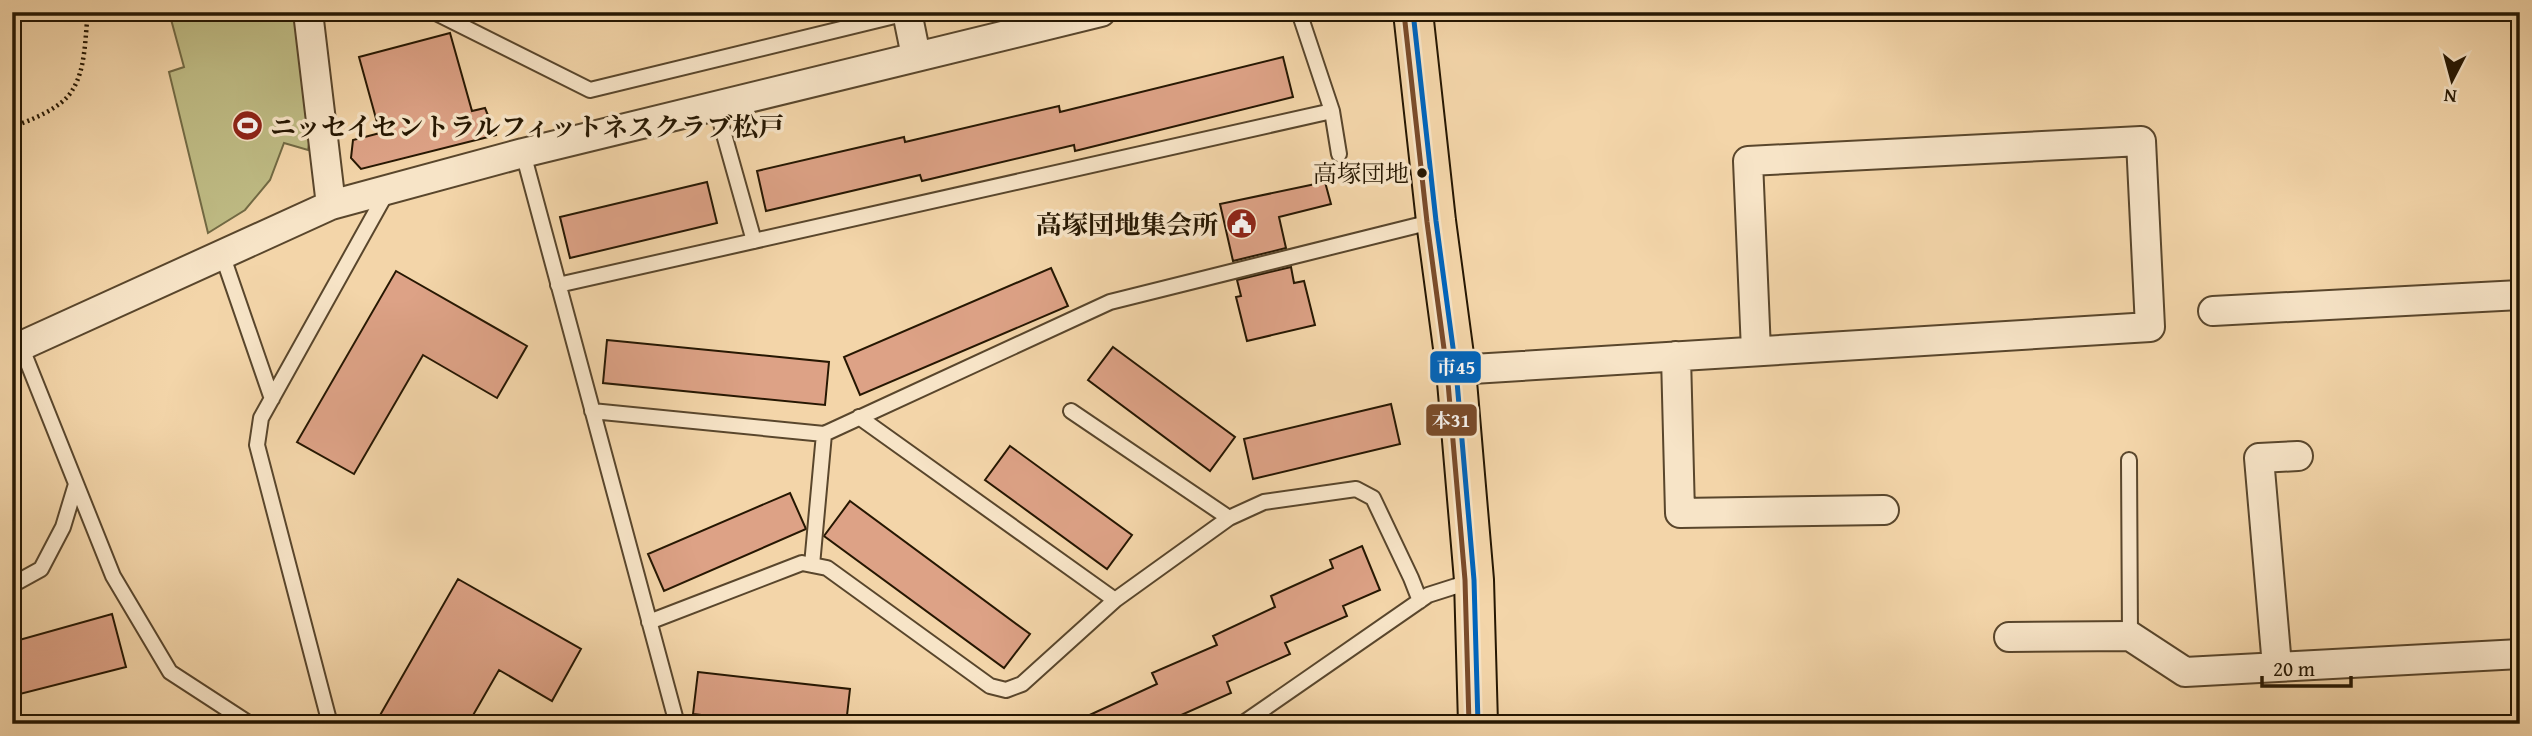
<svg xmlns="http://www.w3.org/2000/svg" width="2532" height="736" font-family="'Gentium Book Plus','Noto Serif JP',serif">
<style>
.green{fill:#bfbc85;stroke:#726a44;stroke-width:2}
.building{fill:#dda286;stroke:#261702;stroke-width:2}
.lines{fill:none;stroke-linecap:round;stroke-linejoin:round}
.service-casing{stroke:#59462c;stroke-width:18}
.minor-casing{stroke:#59462c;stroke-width:32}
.primary-casing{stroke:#261702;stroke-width:42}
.path{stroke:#261702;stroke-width:4.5;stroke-dasharray:2 3.5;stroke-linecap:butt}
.service{stroke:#f7e4c7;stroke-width:14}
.minor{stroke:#f7e4c7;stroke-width:28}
.primary{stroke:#f3d5a9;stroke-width:38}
.bus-1-casing{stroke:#f7e4c7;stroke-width:10}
.bus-2-casing{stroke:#f7e4c7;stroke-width:10}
.bus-1{stroke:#0065bd;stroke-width:5}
.bus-2{stroke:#7a4b2a;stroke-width:5}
.bus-dot{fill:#261702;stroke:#f7e4c7;stroke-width:2.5}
.labels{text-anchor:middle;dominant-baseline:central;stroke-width:7;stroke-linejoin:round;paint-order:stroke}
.bus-label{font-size:24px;fill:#261702;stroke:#f7e4c7;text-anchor:end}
.poi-label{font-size:26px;font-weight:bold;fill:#261702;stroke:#f7e4c7;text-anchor:start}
.line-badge{stroke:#f7e4c7;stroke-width:2.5}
.badge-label{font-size:19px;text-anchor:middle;font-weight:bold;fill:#fff}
</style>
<rect width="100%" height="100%" fill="#f3d5a9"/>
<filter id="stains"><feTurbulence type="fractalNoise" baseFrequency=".00286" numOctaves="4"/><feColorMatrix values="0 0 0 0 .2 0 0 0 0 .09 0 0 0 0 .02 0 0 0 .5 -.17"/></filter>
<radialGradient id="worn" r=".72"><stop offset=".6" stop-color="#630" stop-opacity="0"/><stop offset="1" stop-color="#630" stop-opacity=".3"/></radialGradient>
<path class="green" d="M169,12h138l8,97 -7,41 -24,-7 -14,37 -25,30 -37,23 -39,-161 15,-5z"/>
<path class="building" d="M450,33l22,78 13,-3 11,27 -135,34 -10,-11 2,-18 27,-7 -21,-76z
M1283,57l10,40 -218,54 -1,-6 -152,36 -2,-6 -154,36 -9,-40 147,-34 1,5 154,-36 1,6z
M707,182l10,41 -147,35 -10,-41z
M1325,182l6,22 -52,13 7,31 -53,13 -13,-57z
M1291,267l3,16 10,-2 11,44 -68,16 -11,-44 5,-1 -4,-16z
M1051,268l17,38 -208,89 -16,-38z
M396,271l131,75 -30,52 -74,-43 -69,119 -57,-32z
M607,340l222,22 -4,43 -222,-22z
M1113,347l122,90 -25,34 -122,-91z
M1391,404l9,40 -147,35 -9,-40z
M1010,446l122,89 -25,34 -122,-89z
M790,493l16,36 -142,62 -16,-37z
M850,501l180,133 -26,34 -180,-132z
M1362,546l18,44 -37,16 4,10 -62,27 5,11 -63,28 4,11 -70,31h-91l87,-40 -5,-11 65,-28 -4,-9 62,-29 -4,-11 62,-28 -3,-8z
M458,579l123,70 -29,52 -53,-31 -31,54h-93z
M112,614l14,53 -114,29v-54z
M698,672l152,17 -4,35h-68l-85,-10z"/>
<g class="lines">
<defs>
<path id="service" d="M434,12l156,78 317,-77
M1299,12l33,99 7,43
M716,106l38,135
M523,153l154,571
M222,254l50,145
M558,285l774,-174
M17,347l4,-1 92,230 57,96 80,52
M592,411l232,23 286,-132 325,-81
M1071,411l158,107
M859,417l256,183
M2129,460l1,176
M812,565l12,-131
M12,585l29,-16 22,-42 13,-43
M649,622l153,-59 25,5 163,118 16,4 16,-6 93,-84 114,-82 35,-16 92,-13 17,9 38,80 9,23
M330,724l-73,-279 4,-27 127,-228
M1242,724l186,-129 44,-14"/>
<path id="minor" d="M308,12l23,193
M907,12l9,44
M2213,311l307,-16
M21,346l310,-141 192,-52 578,-141
M1676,356l4,157 204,-3
M1456,370l694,-43 -9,-186 -393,20 8,190
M2009,637l121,-1 55,36 335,-18
M2277,666l-18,-208 39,-2"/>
<path id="primary" d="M1413,12l23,209 20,149 18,210 4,144"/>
</defs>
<use href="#service" class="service-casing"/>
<use href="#minor" class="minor-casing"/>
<use href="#primary" class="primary-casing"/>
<path class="path" d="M12,127c19,-7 51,-19 61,-38 13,-21 12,-53 15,-77"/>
<use href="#service" class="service"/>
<use href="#minor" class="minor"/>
<use href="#primary" class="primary"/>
<defs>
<path id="bus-1" d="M1413,12l23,209 20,149 18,210 4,144"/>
<path id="bus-2" d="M1404,13l23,209 20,149 18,209 4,144"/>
</defs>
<use href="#bus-1" class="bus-1-casing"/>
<use href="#bus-2" class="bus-2-casing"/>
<use href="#bus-1" class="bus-1"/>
<use href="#bus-2" class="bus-2"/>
</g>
<defs>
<symbol id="stadium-disc" viewBox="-11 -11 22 22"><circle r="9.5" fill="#8f2418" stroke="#f7e4c7"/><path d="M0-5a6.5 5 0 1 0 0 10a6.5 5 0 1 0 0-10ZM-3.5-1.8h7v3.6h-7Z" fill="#fff"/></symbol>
<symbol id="civic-disc" viewBox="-11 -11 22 22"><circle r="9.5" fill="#8f2418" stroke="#f7e4c7"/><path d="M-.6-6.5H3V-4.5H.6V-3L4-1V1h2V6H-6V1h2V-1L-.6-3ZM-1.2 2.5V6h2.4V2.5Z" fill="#fff"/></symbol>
</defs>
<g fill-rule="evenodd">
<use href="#stadium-disc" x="230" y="108" width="35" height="35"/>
<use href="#civic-disc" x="1224" y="206" width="35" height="35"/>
</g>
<circle class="bus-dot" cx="1422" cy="173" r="6"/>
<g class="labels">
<g class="bus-label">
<text x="1409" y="173">高塚団地</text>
</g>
<g class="poi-label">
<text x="270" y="126">ニッセイセントラルフィットネスクラブ松戸</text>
<text x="1218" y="224" text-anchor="end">高塚団地集会所</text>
</g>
</g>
<g class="line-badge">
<rect x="1429" y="350" width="53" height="34" rx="7" fill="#0065bd"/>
<rect x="1425" y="403" width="53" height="34" rx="7" fill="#7a4b2a"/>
</g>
<g class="badge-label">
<text x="1456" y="374">市45</text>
<text x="1451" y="427">本31</text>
</g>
<rect width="2532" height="736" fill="none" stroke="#f3d5a9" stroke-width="42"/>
<rect x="14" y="14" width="2504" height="708" fill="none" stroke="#261702" stroke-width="3.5"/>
<rect x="21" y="21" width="2490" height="694" fill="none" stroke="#261702" stroke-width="2"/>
<g transform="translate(2452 80) rotate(186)" stroke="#f7e4c7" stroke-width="5" paint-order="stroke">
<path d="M0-5L12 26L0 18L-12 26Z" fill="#261702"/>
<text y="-10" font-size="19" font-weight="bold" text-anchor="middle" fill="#261702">N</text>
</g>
<path d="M2262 676v10h89v-10" fill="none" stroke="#261702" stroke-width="3.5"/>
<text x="2273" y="676" font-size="21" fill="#261702" stroke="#f7e4c7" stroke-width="5" paint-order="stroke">20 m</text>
<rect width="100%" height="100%" filter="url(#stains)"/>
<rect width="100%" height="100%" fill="url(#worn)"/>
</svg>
